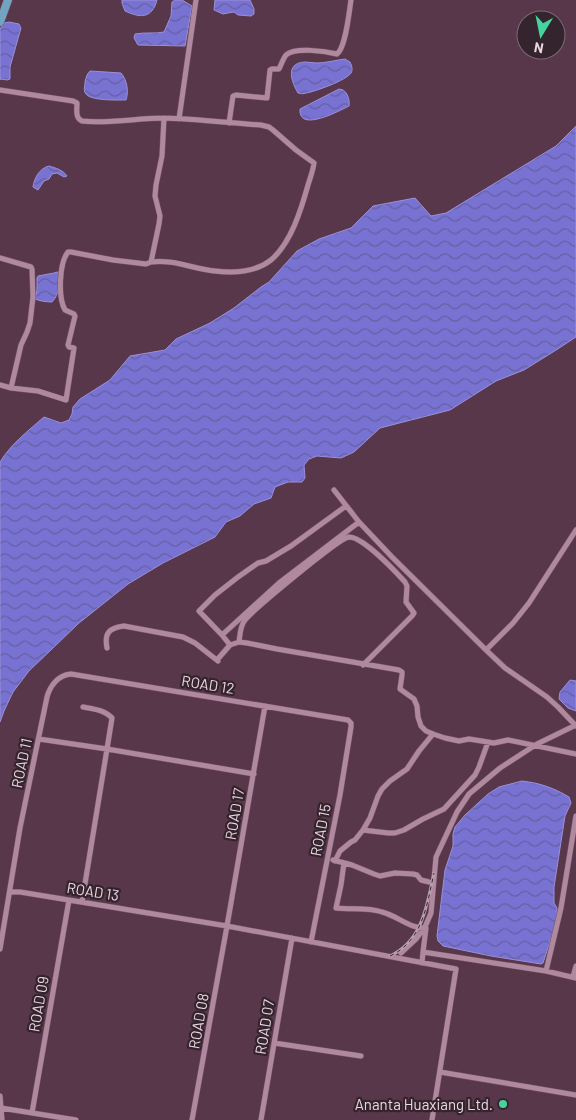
<svg xmlns="http://www.w3.org/2000/svg" width="576" height="1120" font-family="Barlow,sans-serif">
<style>
.water{fill:url(#water-waves);stroke:#9b90d8}
.lines{fill:none;stroke-linecap:round;stroke-linejoin:round}
.street-casing{stroke:#725566;stroke-width:6}
.primary-casing{stroke:#725566;stroke-width:9}
.street{stroke:#b0899f;stroke-width:5}
.primary{stroke:#72a3c1;stroke-width:8}
.rail-casing{stroke:#b89ead;stroke-width:3}
.rail{stroke:#34242d;stroke-width:1;stroke-dasharray:4;stroke-linecap:butt}
.poi-dot{fill:#46d49e;stroke:#34242d;stroke-width:2}
.labels{text-anchor:middle;dominant-baseline:central;stroke-width:4.5;stroke-linejoin:round;paint-order:stroke}
.street-label{font-size:15px;fill:#ecd6e2;stroke:#34242d}
.poi-label{font-size:15px;fill:#ecd6e2;stroke:#34242d;text-anchor:end}
</style>
<defs>
<pattern id="water-waves" width="16" height="10" patternUnits="userSpaceOnUse" patternTransform="scale(1.25)"><rect width="16" height="10" fill="#7872d3"/><path d="M0 5q4-4 8 0t8 0" fill="none" stroke="#6760a1"/></pattern>
</defs>
<rect width="100%" height="100%" fill="#59374b"/>
<path class="water" d="M122,0h35c-5,19 -17,18 -32,11l-3,-8z
M175,0h7l10,6 -7,40 -47,-1 -4,-7 1,-4c10,-2 20,0 29,-2l7,-16 1,-14z
M215,0h35l4,9v5l-3,2 -13,-1 -4,-3 -6,1 -5,1 -9,-4z
M9,22l10,2 2,4 -11,39v12l-3,1 -6,-1 -1,1v-51l4,-6z
M345,59l5,3c2,4 3,8 1,11 -4,7 -37,19 -45,20 -3,1 -4,1 -8,0 -7,-12 -13,-30 7,-31 4,0 8,1 12,1 9,0 19,-3 28,-4z
M90,71l31,2c6,7 8,18 5,27 -8,0 -35,1 -40,-6 -3,-3 -1,-9 -1,-12 1,-5 2,-8 5,-11z
M339,89l4,1c5,3 7,11 6,16 -10,5 -51,27 -49,3z
M576,126v211l-23,15 -29,18 -28,11 -46,29 -70,18 -26,24 -13,6 -24,-2 -8,3 -5,6 1,13 -3,4h-14l-13,5 -4,11 -17,6 -14,12 -14,6 -11,15 -52,26 -35,21 -49,39 -50,48 -16,21 -9,19 -4,11v-260c11,-18 28,-31 44,-45l17,6 8,-3 3,-6 1,-7 7,-8 11,-7 19,-12 20,-24 35,-6 11,-11 34,-16 24,-15 27,-21 8,-5 28,-31 22,-12 32,-11 22,-22 42,-8 16,18 15,-3 110,-67z
M49,166c7,2 14,4 18,10l-3,1 -7,-4 -5,1 -3,5 -5,2 -6,9 -5,-3c1,-9 7,-19 16,-21z
M57,272l2,1c0,10 1,21 -7,29 -5,0 -13,-1 -17,-3l2,-9v-12l1,-2 16,-3z
M570,680l6,1v30l-8,-3 -9,-9 1,-7z
M522,781c18,2 32,7 47,16l2,6 -6,13 -11,71v16l3,5v12l-14,43 -2,1 -50,-8 -48,-10 -5,-5 -1,-5 8,-66 8,-24v-12l2,-7 10,-12 23,-21 11,-7z"/>
<g class="lines">
<defs>
<path id="street" d="M0,90l73,11 4,2c0,7 -2,15 5,18 27,3 55,-3 82,-3 33,1 65,5 97,7l8,2 4,3 23,20 18,13c-1,8 -4,15 -6,22 -7,25 -17,58 -37,75 -15,12 -38,13 -56,11 -21,-2 -42,-12 -64,-9
M179,119l17,-119
M229,123l4,-27 3,-1 31,3 3,-28 2,-1h7c2,-4 4,-10 7,-14 9,-8 39,-4 51,-1 9,-7 12,-42 14,-54
M0,258l31,9 1,2 1,28 -3,26 -3,9 -6,13 -10,43 -11,-3
M11,388l27,3 28,9 8,-52 -5,-1 -1,-2 7,-29 -1,-2 -9,-4c-7,-12 -6,-47 3,-58h3l42,8 33,4 5,-2 8,-38 1,-8 -5,-20 1,-11 6,-29 2,-38
M334,490l25,32 33,35 94,93 19,18 42,29 11,10 18,19
M222,635l-23,-24 16,-16 23,-18 20,-14 8,-2 25,-15 55,-40
M239,642c1,-7 1,-16 6,-22 9,-11 94,-82 104,-83 14,0 46,34 56,45l2,4 -1,16 8,11 -2,3 -49,49
M230,645l-8,-10 57,-52 80,-61
M107,648c-3,-15 2,-20 17,-22l59,11 12,6 23,18
M486,650l27,-27 16,-20 47,-73
M217,660l13,-15 9,-3 8,1 30,6 122,21 3,2v3l-2,14 14,10 3,7 1,11 3,9 5,5 7,3 12,4 14,3 10,-2 25,4 14,-3 68,14
M39,739l68,10 5,-31c-7,-8 -18,-9 -29,-11
M363,830l7,-12 8,-22 4,-7 8,-8 17,-12 12,-18 14,-17
M333,860l19,5 22,9 6,2 15,-3 18,1 4,1 4,5 8,2
M335,861l5,-10 11,-9 4,-2 8,-10 25,3h7l9,-3 19,-11 21,-10 31,-34 4,-8 9,-25
M344,863l-3,22 -5,23c15,2 31,-1 46,4 16,4 28,17 44,16l-3,24
M10,892h10l207,34 229,43 -24,151
M82,902l25,-153 147,25
M0,949l20,-121 27,-131c3,-11 11,-22 24,-23l277,46 3,3v4l-11,68 -29,147
M401,953l15,-14 9,-12 6,-14 5,-56 21,-45 12,-18 31,-26 37,-24 39,-19
M422,963l1,-11 123,19 30,7
M546,971l15,-63 15,-92
M573,977l3,-11
M274,1043l87,13
M440,1072l136,23
M0,1096l2,24
M1,1108l75,12
M32,1113l37,-213
M192,1120l35,-194 38,-220
M261,1120l31,-182"/>
<path id="primary" d="M0,22l8,-22"/>
</defs>
<use href="#street" class="street-casing"/>
<use href="#primary" class="primary-casing"/>
<use href="#street" class="street"/>
<use href="#primary" class="primary"/>
<defs>
<path id="rail" d="M390,956c33,-15 37,-52 44,-83"/>
</defs>
<use href="#rail" class="rail-casing"/>
<use href="#rail" class="rail"/>
</g>
<circle class="poi-dot" cx="503" cy="1104" r="5"/>
<g class="labels">
<g class="street-label">
<text transform="translate(208 684) rotate(9)">ROAD 12</text>
<text transform="translate(21 763) rotate(-78)">ROAD 11</text>
<text transform="translate(234 814) rotate(-80)">ROAD 17</text>
<text transform="translate(320 830) rotate(-79)">ROAD 15</text>
<text transform="translate(93 891) rotate(9)">ROAD 13</text>
<text transform="translate(38 1004) rotate(-80)">ROAD 09</text>
<text transform="translate(198 1021) rotate(-80)">ROAD 08</text>
<text transform="translate(264 1027) rotate(-81)">ROAD 07</text>
</g>
<g class="poi-label">
<text x="493" y="1104">Ananta Huaxiang Ltd.</text>
</g>
</g>
<g transform="translate(541 35) rotate(190)"><circle r="24" fill="#34242d" stroke="#7e6b75"/>
<path d="M0-4L9 19L0 12L-9 19Z" fill="#46d49e"/>
<text y="-8" font-size="14" font-weight="bold" text-anchor="middle" fill="#ecd6e2">N</text>
</g>
</svg>
